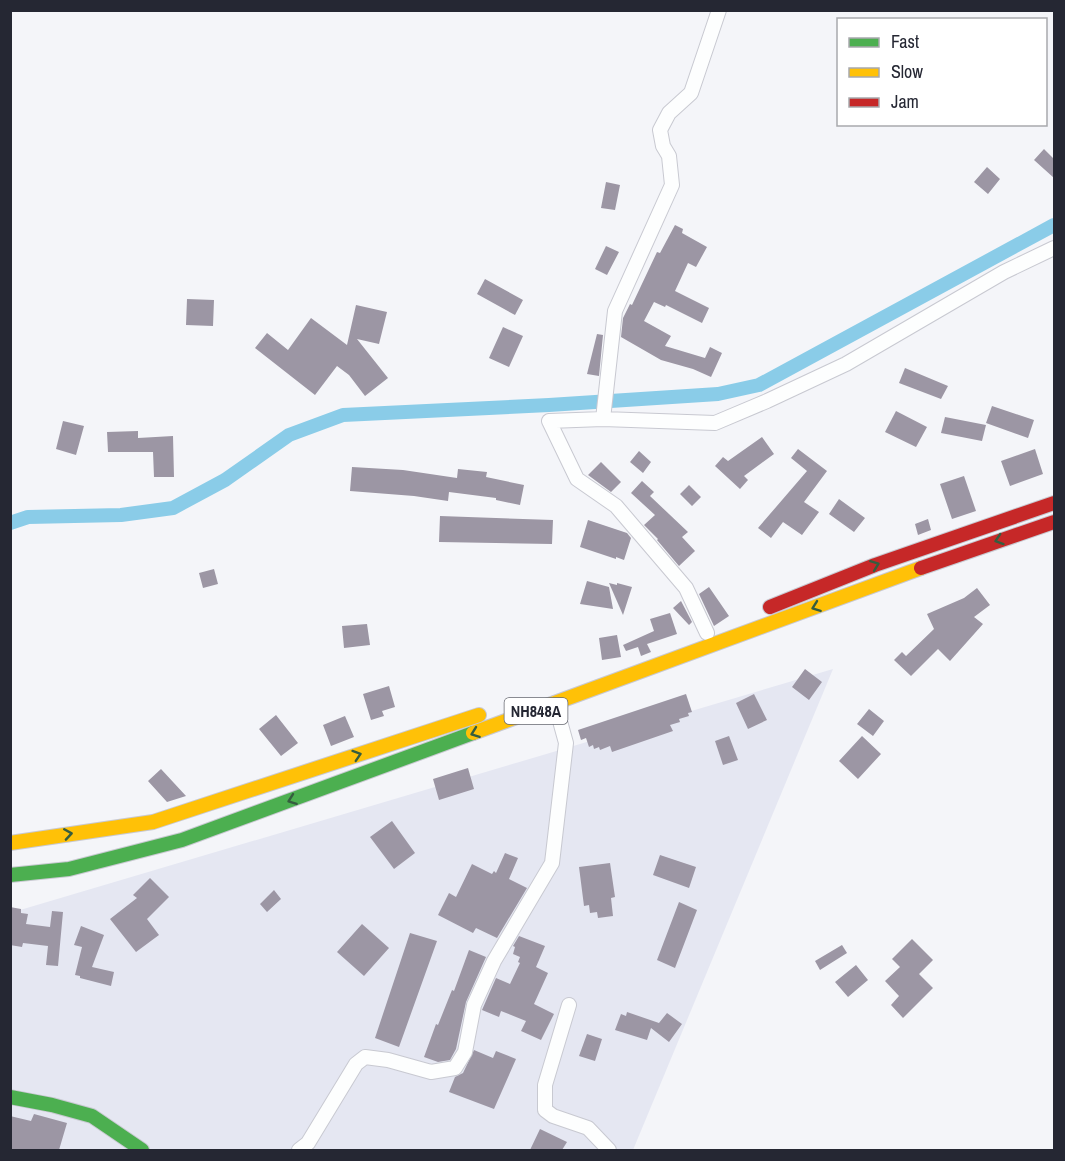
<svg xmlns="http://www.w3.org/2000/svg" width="1065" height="1161" font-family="'Archivo Narrow',sans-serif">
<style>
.built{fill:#e5e7f2}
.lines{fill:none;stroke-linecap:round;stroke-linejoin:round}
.canal{stroke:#8acce8;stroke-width:14}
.building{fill:#9c96a4}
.street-casing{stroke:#c8c9d1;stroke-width:16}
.fast-casing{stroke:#c8c9d1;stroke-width:16}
.slow-casing{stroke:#c8c9d1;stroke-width:16}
.jam-casing{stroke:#c8c9d1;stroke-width:16}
.street{stroke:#fdfefe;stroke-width:14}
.fast{stroke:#4caf50;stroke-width:14}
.slow{stroke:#ffc107;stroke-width:14}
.jam{stroke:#c62828;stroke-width:14}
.oneway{stroke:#355d3f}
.labels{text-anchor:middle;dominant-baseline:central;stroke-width:6;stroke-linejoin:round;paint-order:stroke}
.shield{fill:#fff;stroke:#666870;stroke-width:1.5}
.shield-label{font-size:16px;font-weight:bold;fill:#252733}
</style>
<rect width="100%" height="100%" fill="#f4f5f9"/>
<path class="built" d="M833,669l-200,481h-622l-1,-237z"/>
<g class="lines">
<path class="canal" d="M10,523l18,-6 93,-2 52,-7 52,-28 64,-45 54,-20 206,-10 169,-11 41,-9 295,-160"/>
</g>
<path class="building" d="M1044,149l10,10v19l-20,-18z
M987,167l13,12 -12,15 -14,-12z
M606,182l14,3 -5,25 -14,-2z
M675,225l8,4 -1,4 25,14 -11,20 -8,-4 -13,28 34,17 -7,15 -36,-18 -1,2 -11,-5 -10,19 27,15 -6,10 40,12 5,-11 12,6 -11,24 -18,-8 -32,-9 -40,-23 2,-19 7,-14 2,1 25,-53 3,1z
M606,246l13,6 -12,23 -12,-6z
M485,279l38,21 -8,15 -38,-21z
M187,299l27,1 -1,26 -27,-1z
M356,305l31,7 -8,32 -22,-5 31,39 -23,18 -16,-21 -12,-9 -22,29 -60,-47 12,-15 21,17 23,-32 36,27z
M503,327l20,9 -14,31 -20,-9z
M597,334l6,1 -4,41 -12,-2z
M905,368l43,18 -7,13 -42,-16z
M992,406l42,14 -6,18 -42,-15z
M896,411l31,16 -11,20 -31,-15z
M945,417l41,8 -4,16 -41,-8z
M63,421l21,5 -8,29 -20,-6z
M138,431v7l35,-2 1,41h-20l-1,-25h-45l-1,-20z
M762,437l12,17 -30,22 4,4 -8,9 -25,-23 8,-9 5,4z
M798,449l29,22 -23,31 15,10 -17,23 -19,-13 -12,16 -13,-10 49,-57 -16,-13z
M1035,449l8,25 -33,12 -9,-25z
M639,451l12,11 -8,11 -13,-11z
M601,462l20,20 -10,10 -23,-17z
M352,467l51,3 54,8 1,-9 29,3 -1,5 38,8 -4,20 -24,-5v-2l-47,-6 -1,9 -34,-5 -64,-5z
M964,476l12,35 -24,8 -12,-35z
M642,481l12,11 -4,4 38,36 -6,5 13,14 -16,15 -22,-26 1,-1 -14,-14 11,-10 -24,-22z
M689,485l12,12 -9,9 -12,-12z
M839,499l26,19 -11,14 -25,-18z
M440,516l113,4 -1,24 -113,-2z
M928,519l3,11 -13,5 -3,-11z
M588,520l39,13 4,5 -7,22 -8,-3v2l-36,-12z
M214,569l4,15 -15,4 -4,-15z
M587,581l22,6 4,22 -33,-5z
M609,583l8,2v-2l15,4 -9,28z
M709,587l20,29 -15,10 -15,-32z
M977,588l13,17 -16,12 9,7 -33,37 -12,-12 -27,27 -17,-16 8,-8 4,4 28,-27 -7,-15 37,-16z
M681,601l11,21 -3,3 -16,-17z
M670,613l7,21 -30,10 4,8 -10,4 -3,-9 -12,4 -3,-6 31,-14 -4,-12z
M367,624l3,21 -26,3 -2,-22z
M617,635l4,22 -19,3 -3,-22z
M805,669l17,13 -13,18 -17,-13z
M389,686l6,21 -13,4 2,5 -13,4 -8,-26z
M686,694l6,18 -4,1 1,3 -10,3 1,3 -10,3 3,6 -61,21 -2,-6 -10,4 -1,-3 -5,2 -1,-4 -4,2 -3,-9 -5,2 -3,-10z
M754,694l13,26 -19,9 -12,-26z
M869,709l15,12 -11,15 -16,-12z
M276,715l22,28 -17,13 -22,-27z
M345,716l9,21 -23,9 -8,-21z
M729,736l9,24 -15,5 -8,-24z
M862,736l19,18 -23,25 -19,-18z
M468,768l6,21 -35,11 -6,-21z
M161,769l25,27 -19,6 -19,-21z
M392,821l23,32 -21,16 -24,-32z
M505,853l13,5 -9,21 18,9 -30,50 -21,-10 -3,5 -35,-18 11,-22 7,4 16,-33 20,10 2,-3 2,2z
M660,855l36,12 -7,21 -36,-13z
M610,863l5,34 -4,1 2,18 -15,2 -1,-6 -7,1 -1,-8 -5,1 -5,-39z
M150,878l19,19 -22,22 12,16 -23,17 -26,-33 27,-21 -4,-3z
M274,890l7,9 -14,13 -7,-8z
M679,902l18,8 -22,58 -18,-8z
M10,907l11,2v4l7,1 -2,10 24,3 2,-16 11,1 -5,54 -12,-1 2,-19 -25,-3 -1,4 -12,-2z
M362,924l27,24 -25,28 -27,-24z
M81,926l23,9 -12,32 22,5 -3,14 -31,-8v-2l-5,-1 7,-28 -8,-2z
M410,933l27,8 -38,106 -24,-9z
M519,936l26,10 -9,21 12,6 -14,31 20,10 -13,26 -20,-9 5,-10 -25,-10 -2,6 -17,-7 14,-32 14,6 10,-21 -2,-1 2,-5 -7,-3 2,-7 -2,-1z
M912,939l21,21 -14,14 14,14 -30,30 -12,-13 8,-9 -14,-15 15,-14 -8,-8z
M842,945l5,8 -27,17 -5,-9z
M469,950l17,7 -20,45 -10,47 -6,11 -12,2 -14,-5 12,-33 2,1 14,-35 2,1z
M856,965l12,15 -20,17 -13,-15z
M627,1012l32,11 8,-10 15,11 -13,18 -18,-14 -4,12 -32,-10 6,-16 5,2z
M587,1034l15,5 -7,22 -16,-5z
M474,1050l19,8 3,-7 20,8 -22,50 -45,-17 6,-15 8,-4z
M34,1114l33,9 -8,27h-49v-34l21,5z
M540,1129l27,13 -5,8h-32z"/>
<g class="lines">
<defs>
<path id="street" d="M603,419l12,-108 57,-126 -3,-29 -6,-10 -3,-16 9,-17 22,-20 28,-83
M707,633l-21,-45 -70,-82 -39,-27 -28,-58 54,-2 112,4 52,-22 79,-37 158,-92 50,-24
M569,1005l-24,80v25l8,6 35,12 21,22
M299,1150l9,-7 48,-79 9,-7 23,3 43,12 24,-4 10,-16 9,-47 20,-44 58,-98 14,-120 -11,-40"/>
<path id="fast" d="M10,875l59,-6 113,-29 291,-107
M10,1097l42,8 40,11 50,34"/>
<path id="slow" d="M473,733l448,-165
M10,843l143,-21 326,-107"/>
<path id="jam" d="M921,568l133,-46
M770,607l105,-42 179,-62"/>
</defs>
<use href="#street" class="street-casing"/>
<use href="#fast" class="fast-casing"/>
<use href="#slow" class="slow-casing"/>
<use href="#jam" class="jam-casing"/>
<use href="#street" class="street"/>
<use href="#fast" class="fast"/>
<use href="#slow" class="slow"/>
<use href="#jam" class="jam"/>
</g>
<defs><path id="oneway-chevron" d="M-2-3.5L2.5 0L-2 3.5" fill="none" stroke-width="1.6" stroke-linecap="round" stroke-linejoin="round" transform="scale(1.5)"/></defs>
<g class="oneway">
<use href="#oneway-chevron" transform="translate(999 540) rotate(162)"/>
<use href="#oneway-chevron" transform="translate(875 565) rotate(-21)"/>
<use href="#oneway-chevron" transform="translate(816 607) rotate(160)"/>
<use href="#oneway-chevron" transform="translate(475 733) rotate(160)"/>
<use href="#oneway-chevron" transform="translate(357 755) rotate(-18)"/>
<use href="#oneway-chevron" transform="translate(292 800) rotate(160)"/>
<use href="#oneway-chevron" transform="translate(68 834) rotate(-9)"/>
</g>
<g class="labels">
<rect class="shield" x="504.5" y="698" width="63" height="26" rx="4.5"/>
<g class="shield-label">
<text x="536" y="711">NH848A</text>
</g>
</g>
<rect width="1065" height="1161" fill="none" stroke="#252733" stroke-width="24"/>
<rect x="837" y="18" width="210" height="108" fill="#ffffff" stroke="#a8a9ad" stroke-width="1.5"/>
<rect x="849" y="38" width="30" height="9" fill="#4caf50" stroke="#a8a9ad" stroke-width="1.5"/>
<text x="891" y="48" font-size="18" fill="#252733">Fast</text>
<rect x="849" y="68" width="30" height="9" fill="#ffc107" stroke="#a8a9ad" stroke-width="1.5"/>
<text x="891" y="78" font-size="18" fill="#252733">Slow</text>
<rect x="849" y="98" width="30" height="9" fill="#c62828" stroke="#a8a9ad" stroke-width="1.5"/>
<text x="891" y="108" font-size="18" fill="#252733">Jam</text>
</svg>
